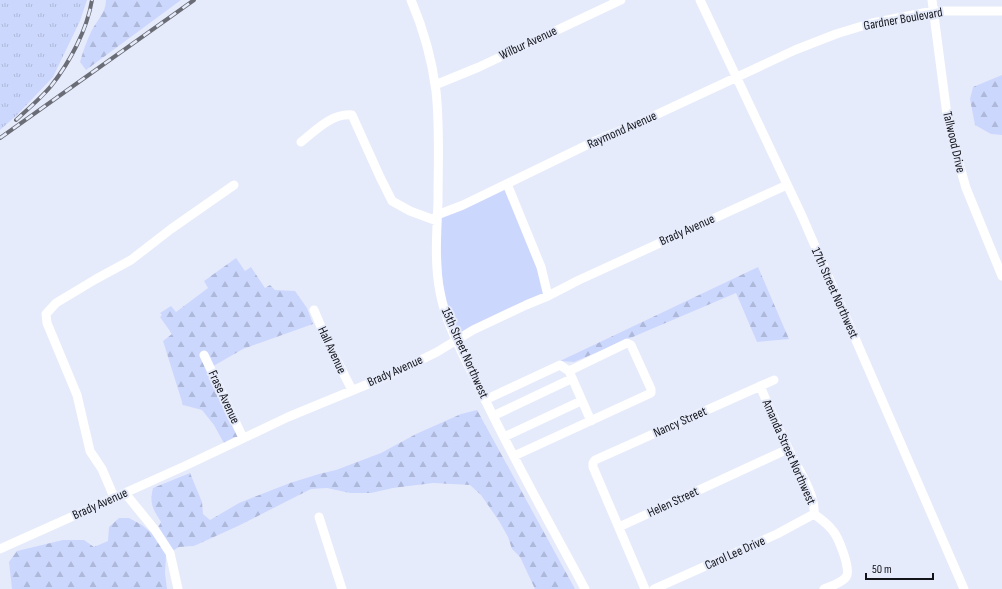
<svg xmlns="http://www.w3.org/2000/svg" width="1002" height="589" font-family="'Sofia Sans Condensed',sans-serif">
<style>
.grass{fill:#ccd7fe}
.forest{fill:url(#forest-firs)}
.park{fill:url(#park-tufts)}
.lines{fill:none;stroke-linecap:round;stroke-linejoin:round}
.minor{stroke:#fff;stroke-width:9}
.rail-casing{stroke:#6a6d76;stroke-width:4}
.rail{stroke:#e6ebfb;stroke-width:2.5;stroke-dasharray:8;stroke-linecap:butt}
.labels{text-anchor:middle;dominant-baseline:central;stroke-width:4;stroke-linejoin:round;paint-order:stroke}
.street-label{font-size:13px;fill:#121419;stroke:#e6ebfb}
</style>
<defs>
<pattern id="forest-firs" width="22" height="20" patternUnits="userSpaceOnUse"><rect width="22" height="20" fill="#ccd7fe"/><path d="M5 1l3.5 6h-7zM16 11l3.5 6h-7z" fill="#aeb8d9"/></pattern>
<pattern id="park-tufts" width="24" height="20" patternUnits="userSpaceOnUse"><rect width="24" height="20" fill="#ccd7fe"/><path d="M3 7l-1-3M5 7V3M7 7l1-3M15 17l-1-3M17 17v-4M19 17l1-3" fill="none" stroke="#aeb8d9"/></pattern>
</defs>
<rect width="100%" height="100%" fill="#e6ebfb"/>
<path class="grass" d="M506,188l33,79 7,28 -88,41 -15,-42 -4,-77z"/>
<path class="forest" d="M106,0h75l-95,70 -6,-8c3,-10 6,-20 11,-30 5,-11 15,-19 15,-32z
M1002,75v60l-11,-1 -16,-9 -5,-26 3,-12z
M236,258l9,13 6,-4 14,21 5,-3 5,5 20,1 12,17 6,16 -70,25 -33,19 33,70 -17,9 -12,-22 -12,-15 -19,-5 -20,-64 9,-7 -12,-17 2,-2 -2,-2 11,-7 5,6 32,-24 -4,-7z
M758,267l31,72 -32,3 -21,-49 -162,69 -14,-1z
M477,410l98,179h-40l-15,-32 -8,-8 -4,-12 -9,-16 -18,-26 -11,-10 -37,-2 -40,5 -22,5h-21l-23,-5 -16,1 -73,37 -44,20 -15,1 -13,8 -1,18 2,16h-155l-3,-27 8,-11 46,-11h21l10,7 14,-6 1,-14 10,-9h10l13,7 12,10 7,-13c-8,-13 -12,-18 -8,-34l37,-15 12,29 1,12 7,6 29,-17 51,-20 29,-9 17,-4 45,-17 35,-19 45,-20z"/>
<path class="park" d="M0,0h87l-7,21 -27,56 -36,38 -17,15z"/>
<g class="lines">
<path class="minor" d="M411,0c12,28 21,60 25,91 4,35 2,75 2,110 -1,31 -4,61 2,91 6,33 24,64 38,93 33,70 71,137 107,204
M700,0l102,216 162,373
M932,0l15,115 7,31 12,42 36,88
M435,85l44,-18 142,-67
M301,142c15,-12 31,-29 51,-27l28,62 12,24 18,10 27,10
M507,184l34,83 7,29
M437,215l26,-10 130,-63 39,-16 163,-76 41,-16 36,-11 61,-12h69
M314,310l13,31 25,49
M204,355l39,83
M760,386c9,21 18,42 28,62 8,18 28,46 26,66
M485,400l75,-35 9,6 22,50
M493,416l78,-37
M504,437l77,-36
M514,456l137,-63v-4l-20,-44 -4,-2 -58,28
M125,493l30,37 15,23 8,36
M114,497l-12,-28 -12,-18 -13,-56 -30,-72 -1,-9 10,-11 40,-24 35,-19 40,-31 63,-44
M814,514c7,5 14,10 19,17 5,6 19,39 13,46 -4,6 -15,9 -22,12
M319,517l23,72
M619,527l169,-78
M0,549l187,-84 101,-48 102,-42 47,-23 36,-22 53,-25 22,-9 31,-16 208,-95
M645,589l-52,-122v-4l2,-3 179,-80
M654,589l123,-55 37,-20"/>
<defs>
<path id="rail" d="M16,120c12,-11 25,-22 35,-34 19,-24 36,-56 41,-86
M0,138l194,-138"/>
</defs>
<use href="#rail" class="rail-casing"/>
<use href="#rail" class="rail"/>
</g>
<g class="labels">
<g class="street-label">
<text transform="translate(903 19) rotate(-10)">Gardner Boulevard</text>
<text transform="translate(528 43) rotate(-25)">Wilbur Avenue</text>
<text transform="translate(622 130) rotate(-24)">Raymond Avenue</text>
<text transform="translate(954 142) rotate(77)">Tallwood Drive</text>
<text transform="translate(687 230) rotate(-24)">Brady Avenue</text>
<text transform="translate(835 293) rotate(66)">17th Street Northwest</text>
<text transform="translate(332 350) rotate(65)">Hall Avenue</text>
<text transform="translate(465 353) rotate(66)">15th Street Northwest</text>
<text transform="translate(395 371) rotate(-24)">Brady Avenue</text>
<text transform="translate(224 397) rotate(65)">Frase Avenue</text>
<text transform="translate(680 422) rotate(-24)">Nancy Street</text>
<text transform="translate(789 452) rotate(66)">Amanda Street Northwest</text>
<text transform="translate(673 502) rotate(-25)">Helen Street</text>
<text transform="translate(100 504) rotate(-24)">Brady Avenue</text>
<text transform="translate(735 553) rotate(-24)">Carol Lee Drive</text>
</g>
</g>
<path d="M866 573v6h67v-6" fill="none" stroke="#121419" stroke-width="2"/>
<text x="872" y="573" font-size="12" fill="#121419" stroke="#e6ebfb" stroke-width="3" paint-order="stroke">50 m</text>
</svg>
